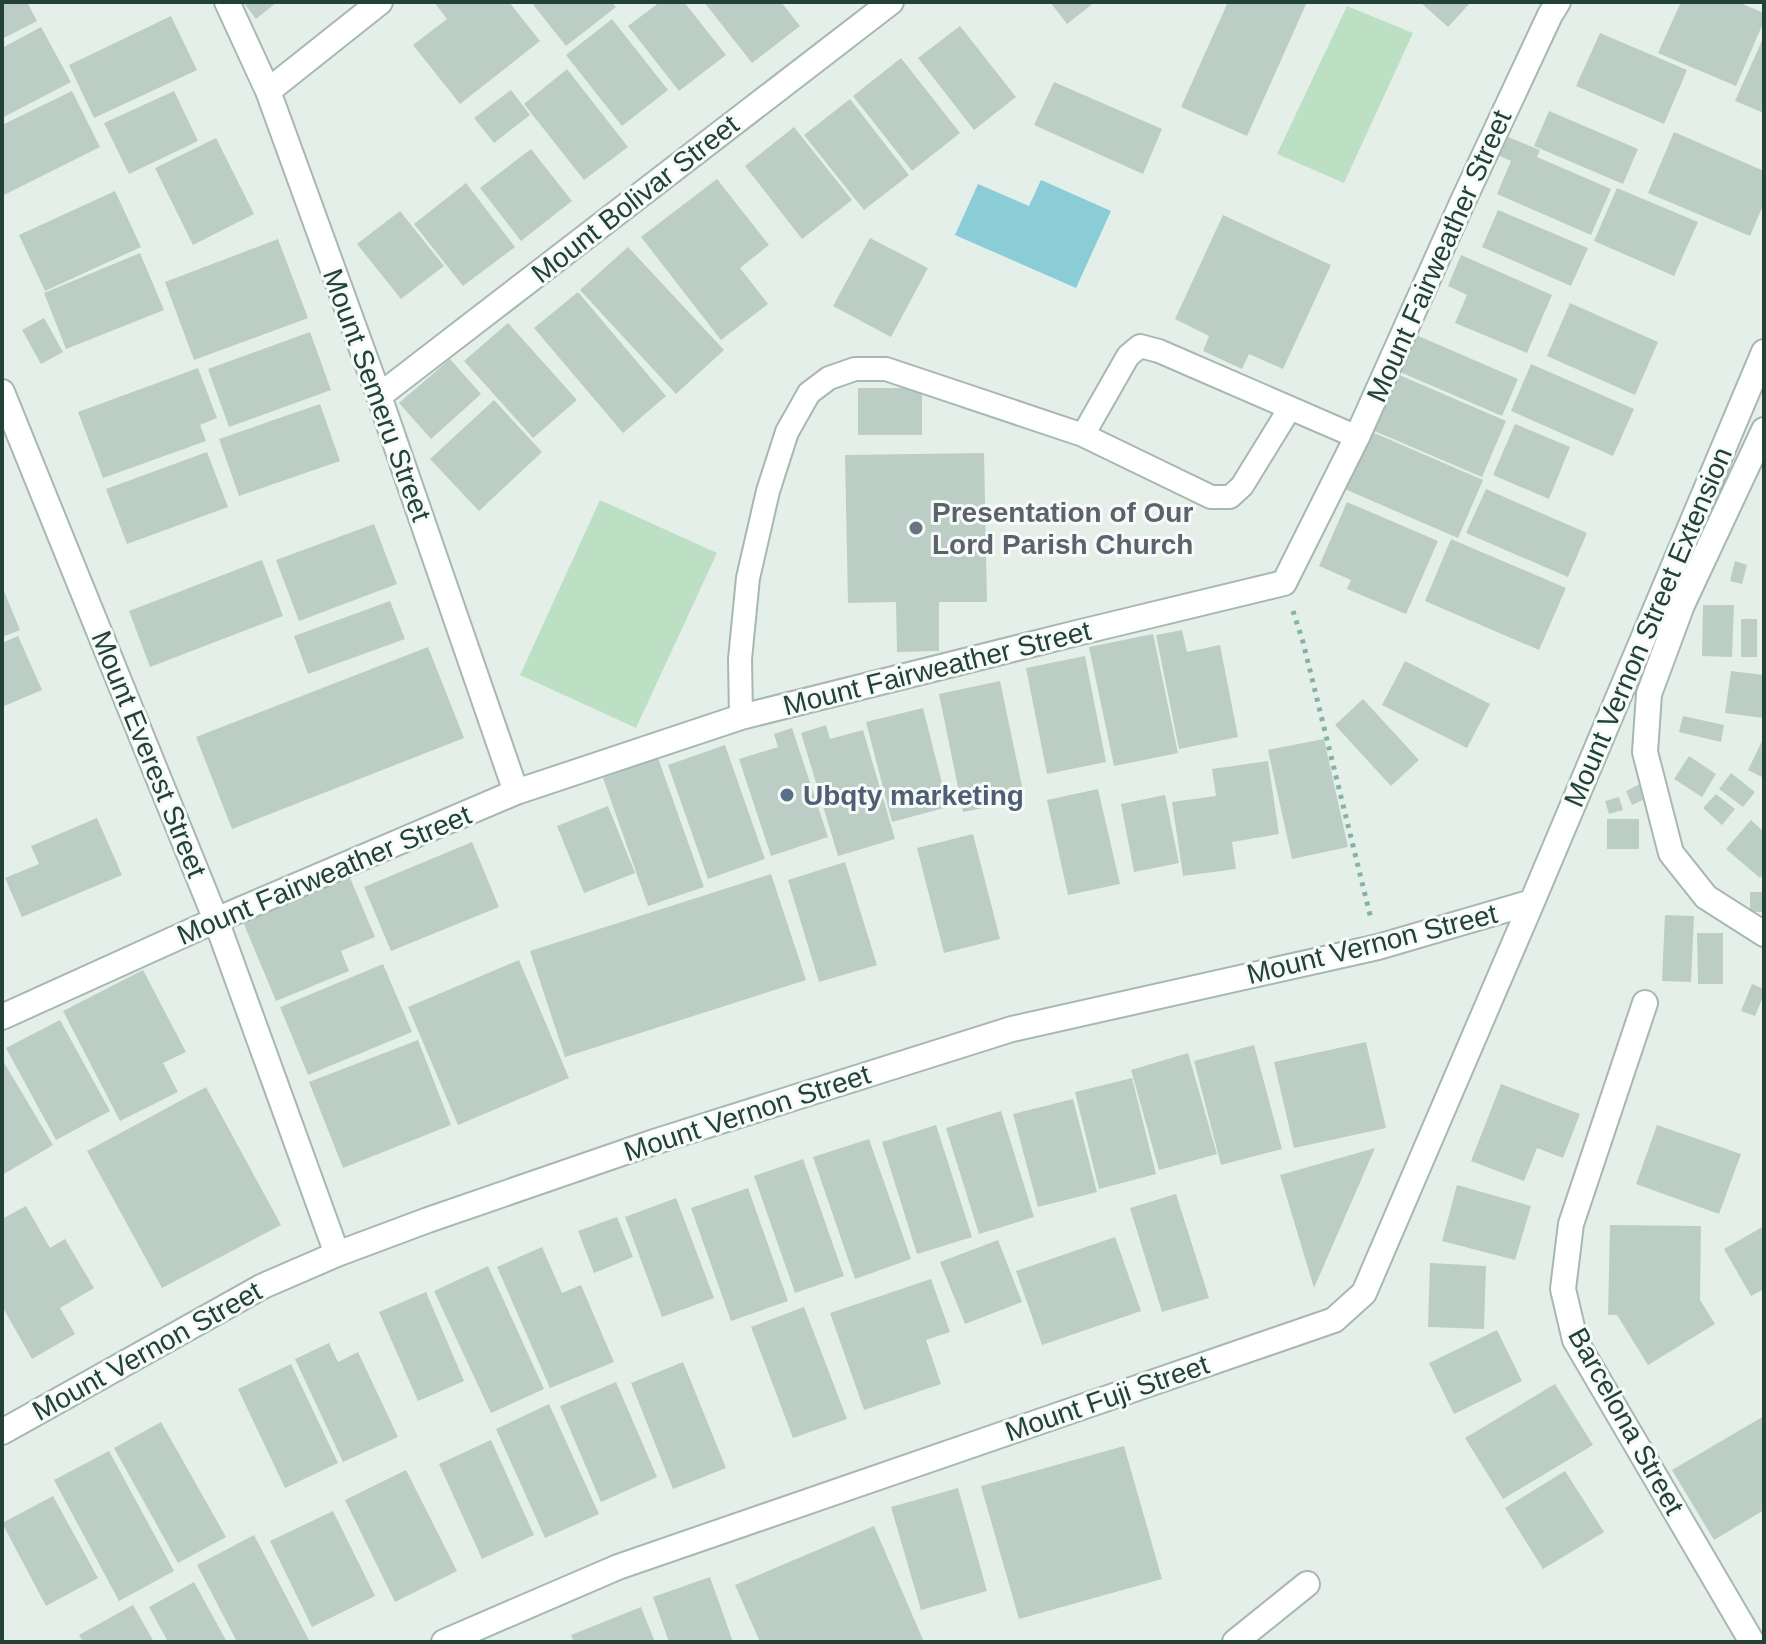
<svg xmlns="http://www.w3.org/2000/svg" width="1766" height="1644" font-family="Helvetica,sans-serif">
<style>
.green{fill:#bde0c5}
.water{fill:#8acdd6}
.building{fill:#bccdc6}
.lines{fill:none;stroke-linecap:round;stroke-linejoin:round}
.service-casing{stroke:#a7b8b1;stroke-width:26}
.minor-casing{stroke:#a7b8b1;stroke-width:28}
.path{stroke:#83b4a3;stroke-width:5;stroke-dasharray:4 6;stroke-linecap:butt}
.service{stroke:#fff;stroke-width:22}
.minor{stroke:#fff;stroke-width:24}
.worship-dot{fill:#6b7280;stroke:#f6fbf8;stroke-width:3}
.service-dot{fill:#5c6f8a;stroke:#f6fbf8;stroke-width:3}
.labels{text-anchor:middle;dominant-baseline:central;stroke-width:6;stroke-linejoin:round;paint-order:stroke}
.street-label{font-size:28px;fill:#224238;stroke:#f6fbf8}
.worship-label{font-size:28px;font-weight:bold;fill:#5b616d;stroke:#f6fbf8;text-anchor:start}
.service-label{font-size:28px;font-weight:bold;fill:#4e5e75;stroke:#f6fbf8;text-anchor:start}
</style>
<rect width="100%" height="100%" fill="#e5efea"/>
<path class="green" d="M1347,6l66,27 -69,150 -67,-29z
M600,500l117,53 -81,175 -116,-53z"/>
<path class="water" d="M1041,180l70,31 -35,77 -121,-53 23,-51 51,22z"/>
<path class="building" d="M2,2h25l10,19 -35,18z
M243,2h34l-21,17z
M434,2h75l31,39 -80,63 -47,-59 34,-26z
M531,2h81l4,5 -50,39z
M660,2h24l42,53 -47,36 -51,-65z
M704,2h77l19,24 -48,37z
M1050,2h45l-28,22z
M1228,2h79l-60,134 -66,-29z
M1420,2h51l-23,25z
M1681,2h57l26,11v8l-28,65 -78,-33z
M171,16l26,54 -103,48 -25,-53z
M612,19l56,71 -46,36 -56,-71z
M960,26l56,71 -42,33 -56,-72z
M41,27l30,55 -69,36v-70z
M1600,33l87,37 -23,54 -88,-38z
M1764,36v77l-29,-12z
M901,58l59,75 -48,38 -59,-75z
M567,69l61,78 -44,33 -60,-76z
M1054,82l108,47 -19,45 -109,-49z
M511,90l19,25 -36,28 -20,-25z
M72,91l28,56 -98,49v-71z
M174,91l24,50 -69,33 -25,-51z
M850,99l59,76 -45,35 -60,-75z
M1549,111l89,38 -15,35 -89,-38z
M794,127l58,73 -50,39 -57,-73z
M1674,132l90,39v32l-14,33 -102,-43z
M1503,135l37,15 -3,7 74,32 -20,46 -94,-41 14,-33 -16,-7z
M216,138l38,76 -61,31 -38,-77z
M531,149l41,52 -51,40 -41,-53z
M717,179l52,66 -29,23 28,36 -47,36 -80,-103z
M466,183l49,64 -52,39 -49,-62z
M1617,188l81,34 -24,54 -80,-35z
M115,191l26,56 -96,44 -26,-56z
M1498,210l90,38 -17,38 -89,-39z
M400,211l44,55 -43,33 -44,-55z
M1223,215l108,50 -48,104 -34,-15 -7,15 -39,-18 6,-15 -34,-17z
M870,238l58,30 -37,69 -58,-31z
M278,239l30,79 -114,42 -29,-78z
M628,247l96,103 -48,44 -96,-104z
M140,253l24,57 -98,39 -22,-56z
M1461,255l91,40 -25,58 -72,-30 12,-28 -19,-9z
M578,292l88,104 -43,37 -89,-105z
M1570,303l88,39 -23,53 -88,-39z
M44,318l19,34 -22,12 -19,-34z
M508,323l69,77 -44,38 -69,-77z
M310,332l21,58 -102,37 -21,-58z
M1416,335l102,44 -16,37 -102,-44z
M450,359l31,35 -50,45 -32,-36z
M1531,364l103,45 -21,47 -102,-45z
M198,368l19,50 -17,7 6,16 -103,37 -25,-66z
M1397,374l109,47 -24,56 -110,-47z
M858,388h64v47h-64z
M494,400l48,52 -63,59 -49,-52z
M320,404l20,57 -101,35 -20,-57z
M1515,424l55,23 -21,52 -56,-24z
M1365,429l118,51 -25,58 -118,-51z
M207,452l21,55 -101,37 -21,-55z
M984,453l3,149h-48v49l-42,1 -1,-50 -48,1 -3,-148z
M1486,489l101,44 -19,44 -102,-44z
M1347,502l91,39 -32,73 -59,-25 4,-9 -32,-14z
M374,524l23,60 -98,37 -23,-61z
M1451,539l115,49 -27,62 -114,-49z
M262,560l21,56 -133,51 -21,-56z
M1735,561l12,4 -5,19 -12,-3z
M2,586l18,44 -18,7z
M390,601l15,38 -97,35 -14,-38z
M1703,605h31l-2,52 -30,-1z
M1741,619h16v38h-16z
M1182,630l5,22 33,-7 18,92 -59,12 -23,-114z
M1153,634l25,119 -64,13 -25,-119z
M18,636l24,54 -40,17v-64z
M428,647l36,91 -232,91 -36,-92z
M1085,656l21,106 -59,12 -21,-106z
M1405,661l85,43 -23,44 -85,-43z
M1731,671l33,4v43l-39,-5z
M1000,681l25,119 -62,12 -24,-118z
M1363,699l56,61 -28,26 -56,-61z
M923,708l25,99 -56,15 -26,-100z
M1683,716l41,9 -3,17 -42,-10z
M826,725l4,14 33,-9 32,109 -57,17 -37,-123z
M792,728l36,109 -57,19 -32,-97 39,-12 -4,-13z
M1764,737v41l-16,-8z
M1324,739l24,108 -56,12 -24,-109z
M725,745l40,114 -57,20 -40,-114z
M1689,756l27,18 -14,23 -28,-18z
M658,758l46,129 -56,19 -45,-128z
M1268,761l11,73 -47,8 4,27 -53,7 -11,-74 44,-6 -4,-27z
M1731,773l24,19 -12,15 -24,-18z
M1640,784l7,14 -15,7 -6,-14z
M1098,789l22,95 -52,11 -21,-95z
M1716,794l19,15 -13,16 -19,-17z
M1165,795l14,68 -45,9 -13,-68z
M1619,797l4,13 -14,4 -4,-13z
M608,806l27,67 -51,20 -27,-67z
M97,818l25,57 -100,42 -17,-39 34,-14 -8,-18z
M1607,819h32v30h-32z
M1751,820l13,12v41l-4,5 -34,-29z
M973,834l27,105 -56,14 -27,-105z
M472,842l27,65 -108,44 -27,-64z
M845,862l32,103 -58,17 -31,-102z
M348,873l27,64 -34,14 8,20 -73,30 -35,-84z
M771,874l35,106 -241,77 -35,-106z
M1750,892h14v20h-14z
M1665,915l29,1 -3,66 -29,-1z
M1697,933h26v51h-25z
M519,960l50,118 -111,47 -50,-118z
M383,964l29,68 -104,43 -28,-68z
M143,970l43,82 -23,11 15,29 -58,29 -57,-110z
M1752,984l12,5v5l-9,22 -14,-5z
M60,1020l50,91 -54,29 -50,-92z
M418,1040l33,85 -108,43 -34,-86z
M1366,1042l20,86 -92,20 -20,-86z
M1254,1045l28,104 -61,16 -27,-104z
M1188,1053l29,101 -58,16 -28,-100z
M2,1059l51,86 -49,29 -2,-4z
M1132,1078l24,96 -57,15 -24,-97z
M1501,1084l79,30 -17,44 -26,-10 -13,33 -53,-20z
M206,1087l75,138 -119,63 -75,-137z
M1073,1099l24,93 -59,15 -25,-93z
M1001,1111l33,106 -55,17 -33,-106z
M936,1125l36,112 -55,17 -35,-112z
M1657,1125l84,29 -22,60 -83,-30z
M869,1139l42,120 -56,20 -42,-122z
M1375,1148l-61,140 -34,-113z
M803,1159l41,117 -49,17 -41,-117z
M1457,1185l74,21 -16,54 -73,-19z
M748,1188l40,113 -57,20 -40,-113z
M1176,1194l33,104 -47,14 -32,-104z
M676,1198l38,100 -52,19 -37,-100z
M26,1206l24,42 15,-9 29,49 -34,20 15,26 -43,25 -30,-53v-87z
M617,1217l16,40 -39,16 -16,-42z
M1610,1225l91,1 -1,74 15,24 -67,41 -31,-50h-9z
M1764,1226v63l-13,7 -27,-47z
M1115,1237l26,74 -99,34 -26,-74z
M998,1240l24,62 -57,22 -25,-62z
M542,1247l20,46 19,-8 33,77 -64,26 -53,-121z
M1430,1263l56,3 -2,63 -56,-2z
M488,1266l56,123 -53,24 -57,-122z
M931,1279l19,53 -24,8 15,44 -77,26 -34,-97z
M426,1292l38,89 -46,20 -39,-89z
M804,1307l43,112 -54,19 -42,-111z
M1497,1330l25,51 -68,33 -25,-51z
M329,1343l9,19 20,-10 40,85 -55,25 -48,-103z
M683,1362l43,106 -53,21 -42,-106z
M291,1364l47,99 -53,25 -47,-99z
M616,1382l41,95 -56,25 -41,-96z
M1555,1384l38,61 -90,54 -38,-61z
M549,1404l50,110 -54,24 -49,-109z
M1764,1416v94l-50,30 -42,-70z
M161,1422l65,115 -48,26 -64,-115z
M491,1440l43,95 -52,24 -43,-95z
M1124,1446l38,133 -143,40 -38,-133z
M109,1451l65,120 -55,30 -65,-121z
M406,1470l51,101 -62,31 -50,-102z
M1565,1471l39,61 -61,37 -38,-61z
M958,1488l29,103 -66,19 -30,-103z
M53,1496l45,82 -52,28 -44,-83z
M333,1511l42,85 -63,31 -42,-86z
M874,1526l50,116h-164l-25,-57z
M254,1535l56,107h-73l-40,-77z
M710,1577l23,65h-64l-16,-45z
M194,1582l33,60h-59l-19,-35z
M133,1605l21,37h-71l-4,-7z
M641,1607l14,35h-81l-3,-7z"/>
<g class="lines">
<defs>
<path id="service" d="M1290,408l-48,78 -12,11h-19l-128,-62 45,-79 12,-10 19,5 198,86
M741,717l-1,-58 8,-81 20,-87 19,-59 22,-39 20,-15 26,-9h31l197,66"/>
<path id="minor" d="M227,2l41,89 111,305 137,396
M268,91l112,-89
M2,392l214,528 121,334
M379,396l512,-394
M1764,430l-82,175 -33,89 -4,58 26,101 35,44 58,37
M1645,1003l-74,221 -8,65 12,51 177,302
M2,1017l214,-97 300,-128 225,-75 336,-84 207,-50 73,-146 106,-236 87,-186 8,-13
M2,1432l261,-146 74,-32 91,-34 226,-78 358,-113 366,-82 154,-45
M444,1642l174,-75 716,-247 30,-27 168,-391 232,-550
M1235,1642l72,-58"/>
</defs>
<use href="#service" class="service-casing"/>
<use href="#minor" class="minor-casing"/>
<path class="path" d="M1293,611l10,31 68,277"/>
<use href="#service" class="service"/>
<use href="#minor" class="minor"/>
</g>
<circle class="worship-dot" cx="916" cy="528" r="8"/>
<circle class="service-dot" cx="787" cy="795" r="8"/>
<g class="labels">
<g class="street-label">
<text transform="translate(635 199) rotate(-38)">Mount Bolivar Street</text>
<text transform="translate(1439 256) rotate(-66)">Mount Fairweather Street</text>
<text transform="translate(377 395) rotate(70)">Mount Semeru Street</text>
<text transform="translate(1648 627) rotate(-67)">Mount Vernon Street Extension</text>
<text transform="translate(937 668) rotate(-14)">Mount Fairweather Street</text>
<text transform="translate(149 754) rotate(68)">Mount Everest Street</text>
<text transform="translate(324 875) rotate(-23)">Mount Fairweather Street</text>
<text transform="translate(1372 944) rotate(-14)">Mount Vernon Street</text>
<text transform="translate(747 1113) rotate(-18)">Mount Vernon Street</text>
<text transform="translate(147 1351) rotate(-29)">Mount Vernon Street</text>
<text transform="translate(1107 1398) rotate(-19)">Mount Fuji Street</text>
<text transform="translate(1626 1421) rotate(61)">Barcelona Street</text>
</g>
<g class="worship-label">
<text x="932" y="512">Presentation of Our<tspan x="932" dy="32">Lord Parish Church</tspan></text>
</g>
<g class="service-label">
<text x="803" y="795">Ubqty marketing</text>
</g>
</g>
<rect width="1766" height="1644" fill="none" stroke="#224238" stroke-width="8"/>
</svg>
